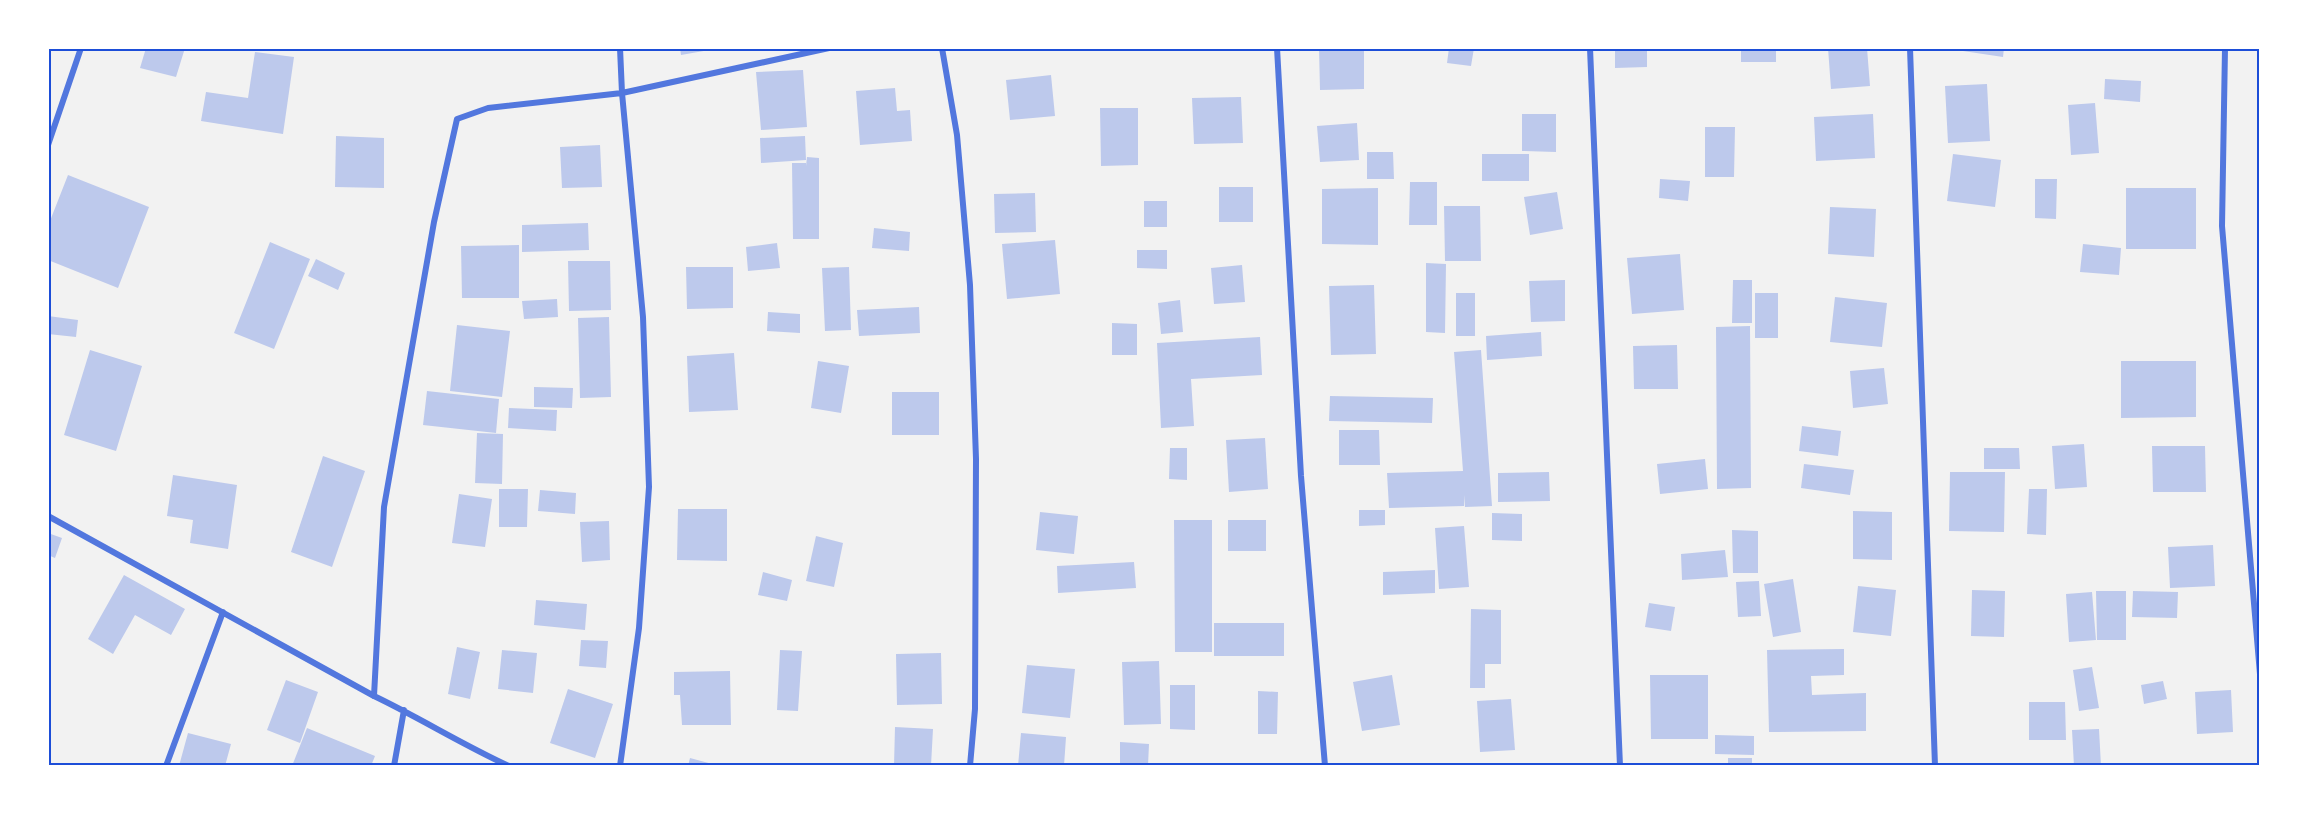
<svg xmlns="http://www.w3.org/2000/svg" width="2308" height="814" font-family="'Noto Sans',sans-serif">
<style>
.building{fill:#bdc9ec}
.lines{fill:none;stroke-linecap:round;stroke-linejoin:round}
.minor{stroke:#5277de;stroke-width:6}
.neatline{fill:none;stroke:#1d4ed8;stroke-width:2}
</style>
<rect width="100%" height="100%" fill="#f2f2f2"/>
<path class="building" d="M146,48h39l-9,29 -36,-9z
M555,48h37v3h-37z
M680,48h34l1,1 -34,6z
M1319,48h45v41l-44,1z
M1449,48h25l-3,18 -24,-3z
M1615,48h32v19l-32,1z
M1741,48h35v14h-35z
M1828,48h39l3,38 -39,3z
M1943,48h61l-1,9z
M255,52l39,5 -11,77 -82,-13 5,-29 42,6z
M803,70l4,57 -46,3 -5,-58z
M1051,75l4,41 -45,4 -4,-40z
M2105,79l36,2 -1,21 -36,-3z
M1987,84l3,57 -42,2 -3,-57z
M895,88l2,23 13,-1 2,31 -52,4 -4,-54z
M1241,97l2,46 -49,1 -2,-46z
M2095,103l4,50 -28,2 -3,-50z
M1100,108h38v57l-37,1z
M1522,114h34v38l-34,-1z
M1873,114l2,44 -59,3 -2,-44z
M1357,123l2,37 -39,2 -3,-36z
M1705,127h30l-1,50h-29z
M336,136l48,2v50l-49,-1z
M805,136l1,24 -45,3 -1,-25z
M600,145l2,42 -40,1 -2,-41z
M1367,152h26l1,27h-27z
M1482,154h47v27h-47z
M1953,154l48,6 -6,47 -48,-6z
M807,157l12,1v81h-26l-1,-76h14v3z
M68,175l81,32 -31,81 -70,-28v-34z
M1660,179l30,2 -2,20 -29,-3z
M2035,179h22l-1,40 -21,-1z
M1410,182h27v43h-28z
M1219,187h34v35h-34z
M1378,188v57l-56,-1v-55z
M2126,188h70v61h-70z
M1557,192l6,37 -33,6 -6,-38z
M1035,193l1,39 -41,1 -1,-39z
M1144,201h23v26h-23z
M1444,206h36l1,55h-36z
M1830,207l46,2 -2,48 -46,-3z
M588,223l1,27 -67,2v-27z
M874,228l36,4 -1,19 -37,-3z
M1055,240l5,54 -53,5 -5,-55z
M270,242l40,17 -36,90 -40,-16z
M777,243l3,25 -32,3 -2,-24z
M2083,244l38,4 -2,27 -39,-3z
M519,245v53h-57l-1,-52z
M1137,250h30v19l-30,-1z
M1680,254l4,56 -52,4 -5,-56z
M316,259l29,14 -7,17 -30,-14z
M568,261h42l1,49 -42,1z
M1426,263l20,1 -1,69 -19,-1z
M1242,265l3,37 -31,2 -3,-36z
M686,267h47v41l-46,1z
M849,267l2,63 -26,1 -3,-63z
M1565,280v41l-34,1 -2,-41z
M1733,280h19v43h-20z
M1374,285l2,69 -45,1 -2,-69z
M1456,293h19v43h-19z
M1755,293h23v45h-23z
M1835,297l52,6 -5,44 -52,-5z
M557,299l1,18 -34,2 -2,-18z
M1180,300l3,32 -22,2 -3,-31z
M919,307l1,26 -61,3 -2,-26z
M768,312l32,2v19l-33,-2z
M48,316l30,4 -2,17 -28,-3z
M609,317l2,80 -31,1 -2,-80z
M1112,323l25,1v31h-25z
M457,325l53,6 -8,66 -52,-6z
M1750,326l1,162 -34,1 -1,-162z
M1541,332l1,24 -55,4 -1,-24z
M1260,337l2,38 -71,4 3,47 -33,2 -4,-85z
M1677,345l1,44h-44l-1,-43z
M90,350l52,16 -26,85 -52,-16z
M1481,350l11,156 -27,1 -1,-12v11l-75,2 -2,-35 76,-2 -9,-119z
M734,353l4,57 -49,2 -2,-56z
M818,361l31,5 -8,47 -30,-5z
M2121,361h75v56l-75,1z
M1884,368l4,36 -35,4 -3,-37z
M534,387l39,1 -1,20 -38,-1z
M427,391l72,8 -3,34 -73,-8z
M892,392h47v43h-47z
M1330,396l103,2 -1,25 -103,-2z
M509,408l48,2 -1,21 -48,-3z
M1802,426l39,5 -3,25 -39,-5z
M1339,430h40l1,35h-41z
M477,433l26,1 -1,50 -27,-1z
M1265,438l3,51 -39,3 -3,-52z
M2084,444l3,43 -32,2 -3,-43z
M2152,446h53l1,46h-53z
M1170,448h17v32l-18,-1z
M1984,448h35l1,21h-36z
M323,456l42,15 -33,96 -41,-15z
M1705,459l3,30 -48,5 -3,-30z
M1804,464l50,6 -4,25 -49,-7z
M1549,472l1,29 -52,1v-29z
M1950,472h55l-1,60 -55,-1z
M173,475l64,10 -9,64 -38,-6 3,-23 -26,-4z
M499,489h29l-1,38h-28z
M2029,489h18l-1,46 -19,-1z
M540,490l36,3 -1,21 -37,-3z
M459,494l33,5 -7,48 -33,-4z
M678,509h49v52l-50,-1z
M1359,510h26v15l-26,1z
M1853,511l39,1v48l-39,-1z
M1040,512l38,4 -4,38 -38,-4z
M1492,513l30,1v27l-30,-1z
M1174,520h38v132h-37z
M1228,520h38v31h-38z
M609,521l1,39 -28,2 -2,-40z
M1464,526l5,61 -30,2 -4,-61z
M1732,530l26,1v42h-25z
M48,533l14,5 -7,20 -7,-3z
M816,536l27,7 -9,44 -28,-6z
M2213,545l2,41 -45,2 -2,-41z
M1725,550l3,27 -46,3 -1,-26z
M1134,562l2,26 -78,5 -1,-27z
M1435,570v23l-52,2v-23z
M763,572l29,8 -5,21 -29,-6z
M124,575l61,34 -14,26 -36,-20 -22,39 -25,-15z
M1793,579l8,53 -28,5 -9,-53z
M1759,581l2,35 -23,1 -2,-35z
M1858,586l38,4 -5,46 -38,-4z
M1972,590l33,1 -1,46 -33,-1z
M2096,591h30v49h-29z
M2133,591l45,1 -1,26 -45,-1z
M2092,592l4,48 -27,2 -3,-48z
M536,600l51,4 -2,26 -51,-5z
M1649,603l26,4 -4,24 -26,-4z
M1471,609l30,1v54h-16v24h-15z
M1214,623h70v33h-70z
M581,640l27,1 -2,27 -27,-2z
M457,647l23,5 -10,47 -22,-5z
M1844,649v26l-33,1 1,19 54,-2v38l-97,1 -2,-82z
M502,650l35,3 -4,40 -35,-4z
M780,650l22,1 -4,60 -21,-1z
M941,653l1,51 -45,1 -1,-51z
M1159,661l2,63 -37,1 -2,-63z
M1027,665l48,4 -5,49 -48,-5z
M2092,667l7,41 -20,3 -6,-41z
M730,671l1,54h-49l-2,-30h-6v-23z
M1392,675l8,50 -38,6 -9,-49z
M1650,675h58v64h-57z
M286,680l32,12 -18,51 -33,-13z
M2163,681l4,18 -23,5 -3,-19z
M1170,685h25v45l-25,-1z
M568,689l45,15 -18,54 -45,-15z
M2231,690l2,42 -36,2 -2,-42z
M1258,691l20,1 -1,42h-19z
M1511,699l4,51 -35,2 -3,-51z
M2029,702h36l1,38h-37z
M895,727l38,2 -2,37h-37z
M307,728l68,28 -4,10h-79z
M2099,729l2,37h-27l-2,-36z
M188,733l43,11 -6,22h-46z
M1021,733l45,4 -2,29h-46z
M1715,735l39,1v19l-39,-1z
M1120,742l29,2 -1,22h-28z
M690,758l26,7v1h-28z
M1728,758h24v8h-24z"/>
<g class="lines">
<path class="minor" d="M620,48l2,45 21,224 6,170 -10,141 -19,138
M942,48l15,87 13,150 6,174 -1,250 -5,57
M1277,48l24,428 24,290
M1590,48l30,718
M1910,48l25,718
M2225,48l-3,178 38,448
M48,145l33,-97
M48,516l326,180c46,22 89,49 135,70
M374,696l10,-189 50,-285 23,-103 31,-11 134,-15 207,-45
M166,766l57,-154
M394,766l10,-56"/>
</g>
<rect width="2308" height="814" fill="none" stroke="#ffffff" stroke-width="99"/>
<rect x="50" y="50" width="2208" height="714" class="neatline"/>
</svg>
